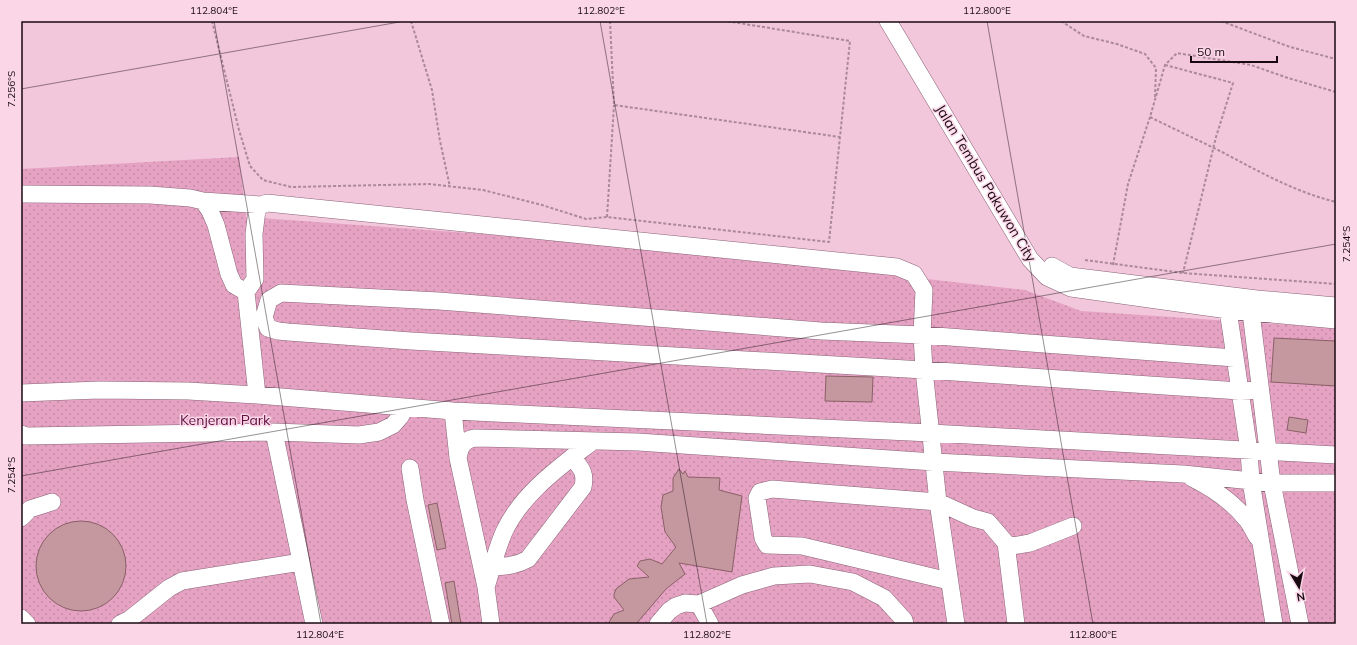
<svg xmlns="http://www.w3.org/2000/svg" width="1357" height="645" font-family="Mulish,sans-serif">
<style>
.park{fill:url(#park-dots)}
.building{fill:#c5979e;stroke:#8a6067}
.lines{fill:none;stroke-linecap:round;stroke-linejoin:round}
.minor-casing{stroke:#8a6376;stroke-width:18}
.path{stroke:#ab8999;stroke-width:2;stroke-dasharray:3 2;stroke-linecap:butt}
.minor{stroke:#fff;stroke-width:17}
.ticks{fill:none;stroke:#190a12;stroke-width:1;stroke-opacity:0.45}
.labels{text-anchor:middle;dominant-baseline:central;stroke-width:3;stroke-linejoin:round;paint-order:stroke}
.street-label{font-size:14px;fill:#190a12;stroke:#fad6e7}
.park-label{font-size:14px;fill:#5c0f3f;stroke:#fad6e7}
.neatline{fill:none;stroke:#190a12;stroke-width:1.5}
.ticks-label{font-size:10px;text-anchor:middle;fill:#190a12}
</style>
<defs>
<pattern id="park-dots" width="8" height="8" patternUnits="userSpaceOnUse"><rect width="8" height="8" fill="#e5a2c3"/><path d="M2 2h.1M6 6h.1" fill="none" stroke="#c48aa6" stroke-width="1.8" stroke-linecap="round"/></pattern>
</defs>
<rect width="100%" height="100%" fill="#f2c6db"/>
<path class="park" d="M239,157l7,60 361,26 418,47 56,21 255,17v296h-1315v-455z"/>
<path class="building" d="M1274,338l62,3v45l-65,-4z
M826,376l47,1 -1,25 -47,-1z
M1289,417l19,3 -2,13 -19,-3z
M679,469l4,5 2,-3 3,6 32,1 -1,12 23,6 -10,76 -53,-9 6,11 -19,15 -30,35h-28l6,-10 10,-4 -10,-13v-3l2,-5 13,-10 20,-2 -12,-11 3,-5 10,-2 12,5 14,-17 -11,-15 -4,-25 2,-12 10,-4v-13z
M437,503l9,45 -9,2 -9,-45z
M36 566a45 45 0 1 1 90 0a45 45 0 1 1-90 0Z
M454,581l7,43h-9l-7,-41z"/>
<g class="lines">
<defs>
<path id="minor" d="M888,21l142,238 17,18 24,11 157,22 108,10
M21,194l129,1 40,3 13,3 7,10 6,14 13,49 5,11 12,7
M203,201l59,4
M1052,266l18,10 187,23 79,7
M1228,310l21,141 2,30 23,143
M1251,312l21,171 28,141
M1235,358l-313,-23 -101,-4 -382,-30 -158,-8 -12,7 -5,17 4,11 10,3 10,1 123,9 513,29 316,21 20,-1
M21,393l78,-3 89,1 69,4 196,16 478,22 405,22
M257,395l-11,-103 9,-13 -1,-45 3,-24 5,-5 5,-2 630,64 17,7 10,16 -2,45 2,35 14,132 18,122
M453,411l5,47 28,129 5,37
M274,432l40,192
M21,434l5,2 248,-4 85,3 20,-3 14,-7 7,-8 5,-9
M458,458c2,-11 5,-18 17,-20l163,4 296,20 249,12 89,9h64
M410,468l5,32 26,124
M1192,478c20,10 41,24 55,42 4,5 7,12 10,17
M21,518l9,-9 22,-7
M1006,543l10,81
M492,567c13,-1 24,-1 36,-8l55,-72c3,-15 -2,-19 -11,-30
M949,581l-147,-35 -35,-1 -4,-7 -6,-40 3,-6 12,-3 166,13 35,16 15,4 18,21 6,3 18,-3 43,-17
M487,584c5,-17 10,-36 17,-52 18,-39 57,-66 89,-91
M699,604l11,20
M21,618l6,6
M120,624l10,-5 39,-31 13,-7 119,-19
M658,624l11,-13 7,-5 9,-3 14,1 43,-19 32,-9 36,-2 43,8 31,16 20,22 1,4"/>
</defs>
<use href="#minor" class="minor-casing"/>
<path class="path" d="M212,21l27,109 11,36 13,14 28,7 138,-3 54,6 59,15 44,14 21,-2 222,25 21,-201 -124,-20
M411,21l21,69 8,51 10,46
M610,21l4,84 226,32
M1061,21l23,15 33,8 28,10 11,14 -1,30
M1221,21l69,26 46,12
M1165,65l68,18 -17,54 -33,136
M1150,117c24,12 48,23 72,35 36,19 73,40 114,50
M607,217l7,-112
M1085,260l98,13 153,11
M1113,265l15,-81 22,-67 15,-52 12,-12 74,12 37,13 48,14"/>
<use href="#minor" class="minor"/>
</g>
<path class="ticks" d="M214,21l107,603M600,21l107,603M987,21l106,603M21,89l384,-68M21,476l1315,-232"/>
<g class="labels">
<g class="street-label">
<text transform="translate(986 183) rotate(59)">Jalan Tembus Pakuwon City</text>
</g>
<g class="park-label">
<text x="225" y="420">Kenjeran Park</text>
</g>
</g>
<rect width="1357" height="645" fill="none" stroke="#fad6e7" stroke-width="44"/>
<g transform="translate(1299 587) rotate(170)" stroke="#fad6e7" stroke-width="3" paint-order="stroke">
<path d="M0-3L7 15L0 10L-7 15Z" fill="#190a12"/>
<text y="-6" font-size="11" font-weight="bold" text-anchor="middle" fill="#190a12">N</text>
</g>
<path d="M1191 56v6h86v-6" fill="none" stroke="#190a12" stroke-width="2"/>
<text x="1197" y="56" font-size="12" fill="#190a12" stroke="#fad6e7" stroke-width="3" paint-order="stroke">50 m</text>
<rect x="22" y="22" width="1313" height="601" class="neatline"/>
<g class="ticks-label">
<text x="214" y="14">112.804°E</text>
<text x="601" y="14">112.802°E</text>
<text x="987" y="14">112.800°E</text>
<text transform="translate(11 89) rotate(-90)" y="4">7.256°S</text>
<text transform="translate(1346 244) rotate(-90)" y="4">7.254°S</text>
<text transform="translate(11 475) rotate(-90)" y="4">7.254°S</text>
<text x="320" y="638">112.804°E</text>
<text x="707" y="638">112.802°E</text>
<text x="1093" y="638">112.800°E</text>
</g>
</svg>
